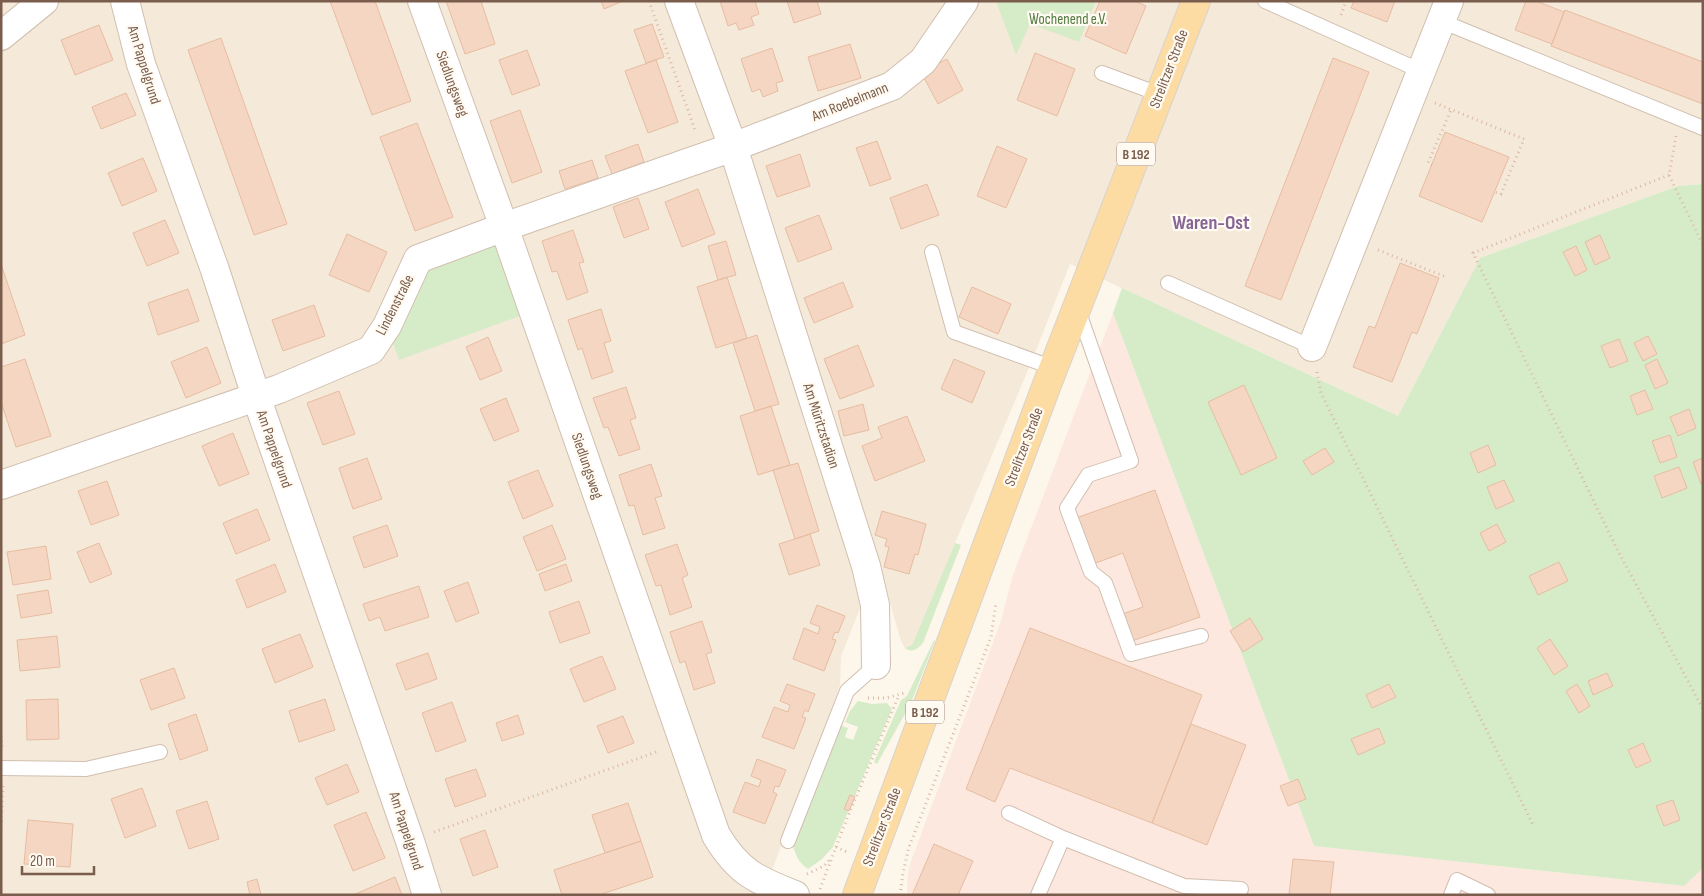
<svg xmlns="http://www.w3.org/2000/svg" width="1704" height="896" font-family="'Sofia Sans Condensed',sans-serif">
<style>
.residential{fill:#f5e9d9}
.commercial{fill:#fde8df}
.green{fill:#d6ecc8}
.building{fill:#f4d6c2;stroke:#e7bda1}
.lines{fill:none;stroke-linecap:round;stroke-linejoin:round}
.lane-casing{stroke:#d1bfaf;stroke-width:16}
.street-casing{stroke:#d1bfaf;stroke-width:30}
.primary-casing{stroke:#dad2cd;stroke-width:30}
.path{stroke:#dab9a4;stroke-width:3;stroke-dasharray:1 4;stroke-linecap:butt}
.lane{stroke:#fff;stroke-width:14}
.street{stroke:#fff;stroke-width:28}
.primary{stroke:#fcdca3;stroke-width:28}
.labels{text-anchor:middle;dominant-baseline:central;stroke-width:4.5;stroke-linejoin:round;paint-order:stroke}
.shield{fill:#fffaf2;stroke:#a28c7e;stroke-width:1}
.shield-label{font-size:14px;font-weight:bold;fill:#7a5d4c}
.park-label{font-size:15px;fill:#517a41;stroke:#fffaf2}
.street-label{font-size:15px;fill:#7a5d4c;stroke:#fffaf2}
.district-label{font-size:20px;font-weight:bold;fill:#866596;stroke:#fffaf2}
</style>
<rect width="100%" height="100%" fill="#fdf6eb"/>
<path class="residential" d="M1,1h1702v183l-25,2 -198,72 -82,158 -328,-152 -39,99 -119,282 -7,3 -4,-7 -13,-45 -27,10 -20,50 -1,29 -77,210h-762z"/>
<path class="commercial" d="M1113,313l201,533 370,40 19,-18v27h-796l1,-22 3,-12 90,-240 11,-43z"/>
<path class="green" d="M996,1h100l-17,41 -49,-18 -14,31z
M1703,184v684l-19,18 -370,-40 -201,-533 9,-25 276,128 82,-158 198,-72z
M504,227l29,84 -134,49 -12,-34 31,-67z
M955,543l6,2 -38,98c-5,5 -10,11 -18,5l7,-3z
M934,640l1,1 -24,62 -34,61 -3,-2 27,-62 6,-4z
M858,701l14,3 15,-1 5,6 -59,138 -11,12 -14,10c-9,-6 -12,-13 -15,-23l47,-121 8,3 -3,9 8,3 5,-13 -13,-5 5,-11z"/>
<path class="building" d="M330,1h45l36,100 -39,14z
M446,1h35l14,43 -30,10z
M601,1h22l-19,8z
M720,1h35l4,13 -8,3 3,8 -15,5 -3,-7 -8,3z
M787,1h30l4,13 -27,9z
M1100,1h35l11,5 -20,48 -41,-18z
M1354,1h41l-8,21 -36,-14z
M1526,1h10l28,11 -12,32 -37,-14z
M1565,10l138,52v42l-152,-58z
M652,24l12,33 -18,6 -12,-33z
M99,25l14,35 -38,15 -14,-35z
M221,38l66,186 -33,11 -66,-185z
M850,44l11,34 -43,13 -10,-34z
M772,48l11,33 -7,2 2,8 -15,6 -3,-8 -8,3 -11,-33z
M527,50l13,35 -28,10 -13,-35z
M1035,53l40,16 -18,47 -40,-16z
M1333,58l36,14 -88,228 -36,-14z
M947,59l16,31 -25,14 -17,-32z
M656,60l22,62 -30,11 -23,-62z
M126,93l10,22 -35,14 -9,-22z
M520,110l22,62 -30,11 -22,-62z
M417,123l36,94 -38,14 -35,-94z
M1445,132l64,25 -27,65 -63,-26z
M877,141l14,38 -21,7 -14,-38z
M638,144l6,18 -32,12 -7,-18z
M997,146l30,13 -21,49 -29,-12z
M800,154l10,32 -33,11 -11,-31z
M143,158l14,33 -35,15 -14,-33z
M592,160l6,18 -33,11 -6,-18z
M927,184l12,31 -38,14 -11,-31z
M698,189l17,45 -33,13 -17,-45z
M638,198l11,31 -25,9 -11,-31z
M819,215l13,34 -34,13 -13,-34z
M165,220l14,33 -32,13 -14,-33z
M573,230l11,32 -5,1 9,29 -21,8 -10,-29 -5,1 -10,-31z
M347,234l40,18 -18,40 -40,-17z
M1600,235l10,23 -15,7 -10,-23z
M726,241l10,34 -18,5 -10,-34z
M1576,246l11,24 -12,6 -12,-24z
M1400,263l39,15 -22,56 -5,-2 -20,50 -39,-15 16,-41 6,2z
M1,264l24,71 -24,9z
M727,277l20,61 -31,10 -19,-61z
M843,282l10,25 -39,16 -10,-25z
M972,287l39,17 -13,30 -39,-17z
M188,289l11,32 -41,14 -10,-32z
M314,305l11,31 -42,15 -11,-31z
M601,309l10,32 -7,2 9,29 -21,7 -10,-31 -4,2 -10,-30z
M757,335l22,69 -24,7 -22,-68z
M1648,336l9,18 -14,7 -9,-18z
M488,337l14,34 -22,9 -14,-33z
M1619,339l9,22 -18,7 -9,-22z
M858,345l16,41 -34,13 -16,-40z
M207,347l14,36 -35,15 -15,-36z
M25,359l26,77 -35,11 -15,-45v-35z
M954,359l31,13 -13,31 -31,-14z
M1657,359l11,24 -13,6 -10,-24z
M1244,385l33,73 -36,17 -33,-73z
M626,387l10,31 -6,2 10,29 -21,7 -11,-29 -4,1 -11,-30z
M1645,390l8,19 -16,6 -7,-19z
M339,391l16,43 -32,11 -16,-42z
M506,398l13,33 -25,10 -14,-32z
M863,404l6,26 -25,6 -6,-25z
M771,406l19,59 -32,10 -18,-59z
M1689,409l7,19 -18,8 -8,-19z
M907,416l18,45 -50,20 -13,-35 20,-8 -4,-11z
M233,433l16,41 -30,12 -17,-40z
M1670,435l7,22 -17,6 -8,-22z
M1488,445l8,20 -18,8 -8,-20z
M1325,448l9,14 -22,13 -9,-14z
M367,458l15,41 -29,10 -14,-41z
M1703,458v26h-2l-8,-22z
M798,463l21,68 -24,8 -22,-69z
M651,464l11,32 -7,2 10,30 -22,7 -9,-30 -5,1 -10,-31z
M1679,467l8,21 -25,10 -8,-22z
M538,470l15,36 -30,13 -15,-37z
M1504,480l10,21 -18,8 -9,-22z
M107,481l12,34 -28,10 -13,-34z
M1155,490l45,127 -68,24 -10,-27 21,-7 -20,-54 -30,11 -17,-46z
M257,509l13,31 -34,14 -13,-31z
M882,511l44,13 -8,31 -3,-1 -6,20 -25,-7 5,-20 -4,-1 2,-7 -12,-4z
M1497,524l9,18 -17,9 -9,-18z
M387,525l11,31 -34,12 -11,-31z
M552,525l14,34 -29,12 -14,-34z
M810,534l10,31 -31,10 -10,-31z
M99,543l13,31 -22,9 -13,-31z
M677,544l11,31 -6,3 10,29 -22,8 -9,-30 -5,1 -11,-31z
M46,546l5,33 -38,6 -6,-33z
M1559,562l9,19 -30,14 -9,-19z
M275,564l11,28 -39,16 -11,-28z
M566,564l6,17 -27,10 -6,-17z
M468,582l11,31 -23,9 -12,-31z
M419,586l10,31 -44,14 -5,-14 -11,4 -6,-17z
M48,590l4,23 -31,5 -4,-23z
M579,601l11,32 -30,10 -11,-31z
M817,605l28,11 -7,17 -3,-1 -3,7 4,1 -12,31 -31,-12 11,-31 14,6 2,-7 -10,-4z
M1250,618l13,21 -20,13 -13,-21z
M702,621l10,31 -6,2 9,29 -21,7 -9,-29 -5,2 -10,-31z
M1030,628l172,67 -50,128 -142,-55 -15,34 -29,-13z
M300,634l13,33 -38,16 -13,-34z
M57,636l3,31 -40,4 -3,-31z
M1550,639l18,27 -14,9 -17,-27z
M428,653l9,26 -31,11 -10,-26z
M602,656l14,33 -32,13 -14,-33z
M174,668l11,30 -34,12 -11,-30z
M1607,673l6,13 -20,9 -5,-14z
M787,684l28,10 -7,18 -3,-2 -3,7 4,1 -12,31 -32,-12 12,-30 14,5 2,-7 -10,-4z
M1389,684l7,13 -24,11 -6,-13z
M1577,684l13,22 -11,7 -13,-22z
M58,699l1,40 -32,1 -1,-40z
M325,699l10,31 -36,12 -10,-31z
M452,702l14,39 -30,11 -14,-39z
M196,714l12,36 -28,10 -12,-36z
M518,715l6,19 -22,7 -6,-18z
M623,716l11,27 -26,10 -11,-27z
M1191,724l55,21 -39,100 -55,-22z
M1379,728l6,15 -27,12 -7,-16z
M1643,743l8,18 -15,7 -8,-18z
M757,759l29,11 -7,17 -4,-1 -2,6 4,2 -12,30 -32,-12 12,-30 14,5 2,-7 -10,-4z
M347,764l12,28 -32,13 -12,-27z
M476,769l10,27 -31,11 -10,-28z
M1298,779l8,20 -18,7 -8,-20z
M142,788l14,38 -31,12 -14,-39z
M850,795l5,2 -6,14 -5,-2z
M1673,800l7,20 -16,6 -8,-20z
M207,801l12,38 -30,10 -13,-38z
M628,803l13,38 -36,12 -13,-38z
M366,812l19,46 -32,13 -19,-46z
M28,820l45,4 -3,43 -46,-3z
M485,830l13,37 -25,9 -13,-37z
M641,841l12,36 -54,18h-37l-8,-25z
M934,844l39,17 -15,34h-46z
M1293,859l41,3 -4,33h-41z
M395,877l7,18h-49z
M257,879l4,16h-11l-3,-13z"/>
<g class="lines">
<defs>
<path id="lane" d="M1265,1l156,70
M1441,21l262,107
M1102,73l57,21
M932,252l22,80 100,36
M1168,283l144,64
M1078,310l53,151 -43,14 -21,33 24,64 14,11 26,71 70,-18
M1,768l85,1 74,-17
M1009,813l54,25 121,48 57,3
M788,841l59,-150 29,-26
M1038,895l25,-57
M1451,895l6,-15 31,15"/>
<path id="street" d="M125,1l16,63 74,206 41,126 154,445 17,54
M422,1l82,226 212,608c22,37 40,45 79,60
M679,1l54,146 133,419 9,39 1,60
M1,36l43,-35
M1312,347l137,-346
M1,485l278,-96 92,-39 16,-24 31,-67 86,-32 229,-80 159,-61 31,-25 41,-60"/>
<path id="primary" d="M857,895l189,-508 150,-386"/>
</defs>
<use href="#lane" class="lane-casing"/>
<use href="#street" class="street-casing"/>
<use href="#primary" class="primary-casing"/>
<path class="path" d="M649,1l47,132
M1341,15l5,-14
M1435,103l89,36 -23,55 -7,-2
M1676,136l-7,39 34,70
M1432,165l-4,-2 23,-53
M1669,175l-196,78 144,296 86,160
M1378,250l68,27
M1317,372l4,21 213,434
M868,698h19l17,-5
M1,736l1,13
M1,827l2,-42
M434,832l225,-81
M836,847l11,5
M807,874l17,-8 7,-8
M820,889l26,-68 53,-126
M900,895l3,-22 6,-26 82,-210 5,-35"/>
<use href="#lane" class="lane"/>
<use href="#street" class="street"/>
<use href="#primary" class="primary"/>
</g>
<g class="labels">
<g class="shield">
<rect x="1117" y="142.5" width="38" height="23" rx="4"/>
<rect x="906" y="700.5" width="38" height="23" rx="4"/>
</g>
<g class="shield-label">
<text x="1136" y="154">B 192</text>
<text x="925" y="712">B 192</text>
</g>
<g class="park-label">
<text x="1068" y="19">Wochenend e.V.</text>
</g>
<g class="street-label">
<text transform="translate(144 65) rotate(73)">Am Pappelgrund</text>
<text transform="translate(1169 69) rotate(-69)">Strelitzer Straße</text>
<text transform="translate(452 84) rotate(70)">Siedlungsweg</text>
<text transform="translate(850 102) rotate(-22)">Am Roebelmann</text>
<text transform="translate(395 305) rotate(-63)">Lindenstraße</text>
<text transform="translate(821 426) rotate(72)">Am Müritzstadion</text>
<text transform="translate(1024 447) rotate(-69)">Strelitzer Straße</text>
<text transform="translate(274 449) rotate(71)">Am Pappelgrund</text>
<text transform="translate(587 466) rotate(71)">Siedlungsweg</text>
<text transform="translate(882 827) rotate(-69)">Strelitzer Straße</text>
<text transform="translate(406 831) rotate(72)">Am Pappelgrund</text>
</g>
<g class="district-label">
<text x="1211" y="223">Waren-Ost</text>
</g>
</g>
<rect width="1704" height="896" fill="none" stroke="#7a5d4c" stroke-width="5"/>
<path d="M22 866v8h72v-8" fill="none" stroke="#7a5d4c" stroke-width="2.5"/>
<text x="30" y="866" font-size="15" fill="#7a5d4c" stroke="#fffaf2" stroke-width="4" paint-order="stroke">20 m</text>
</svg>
